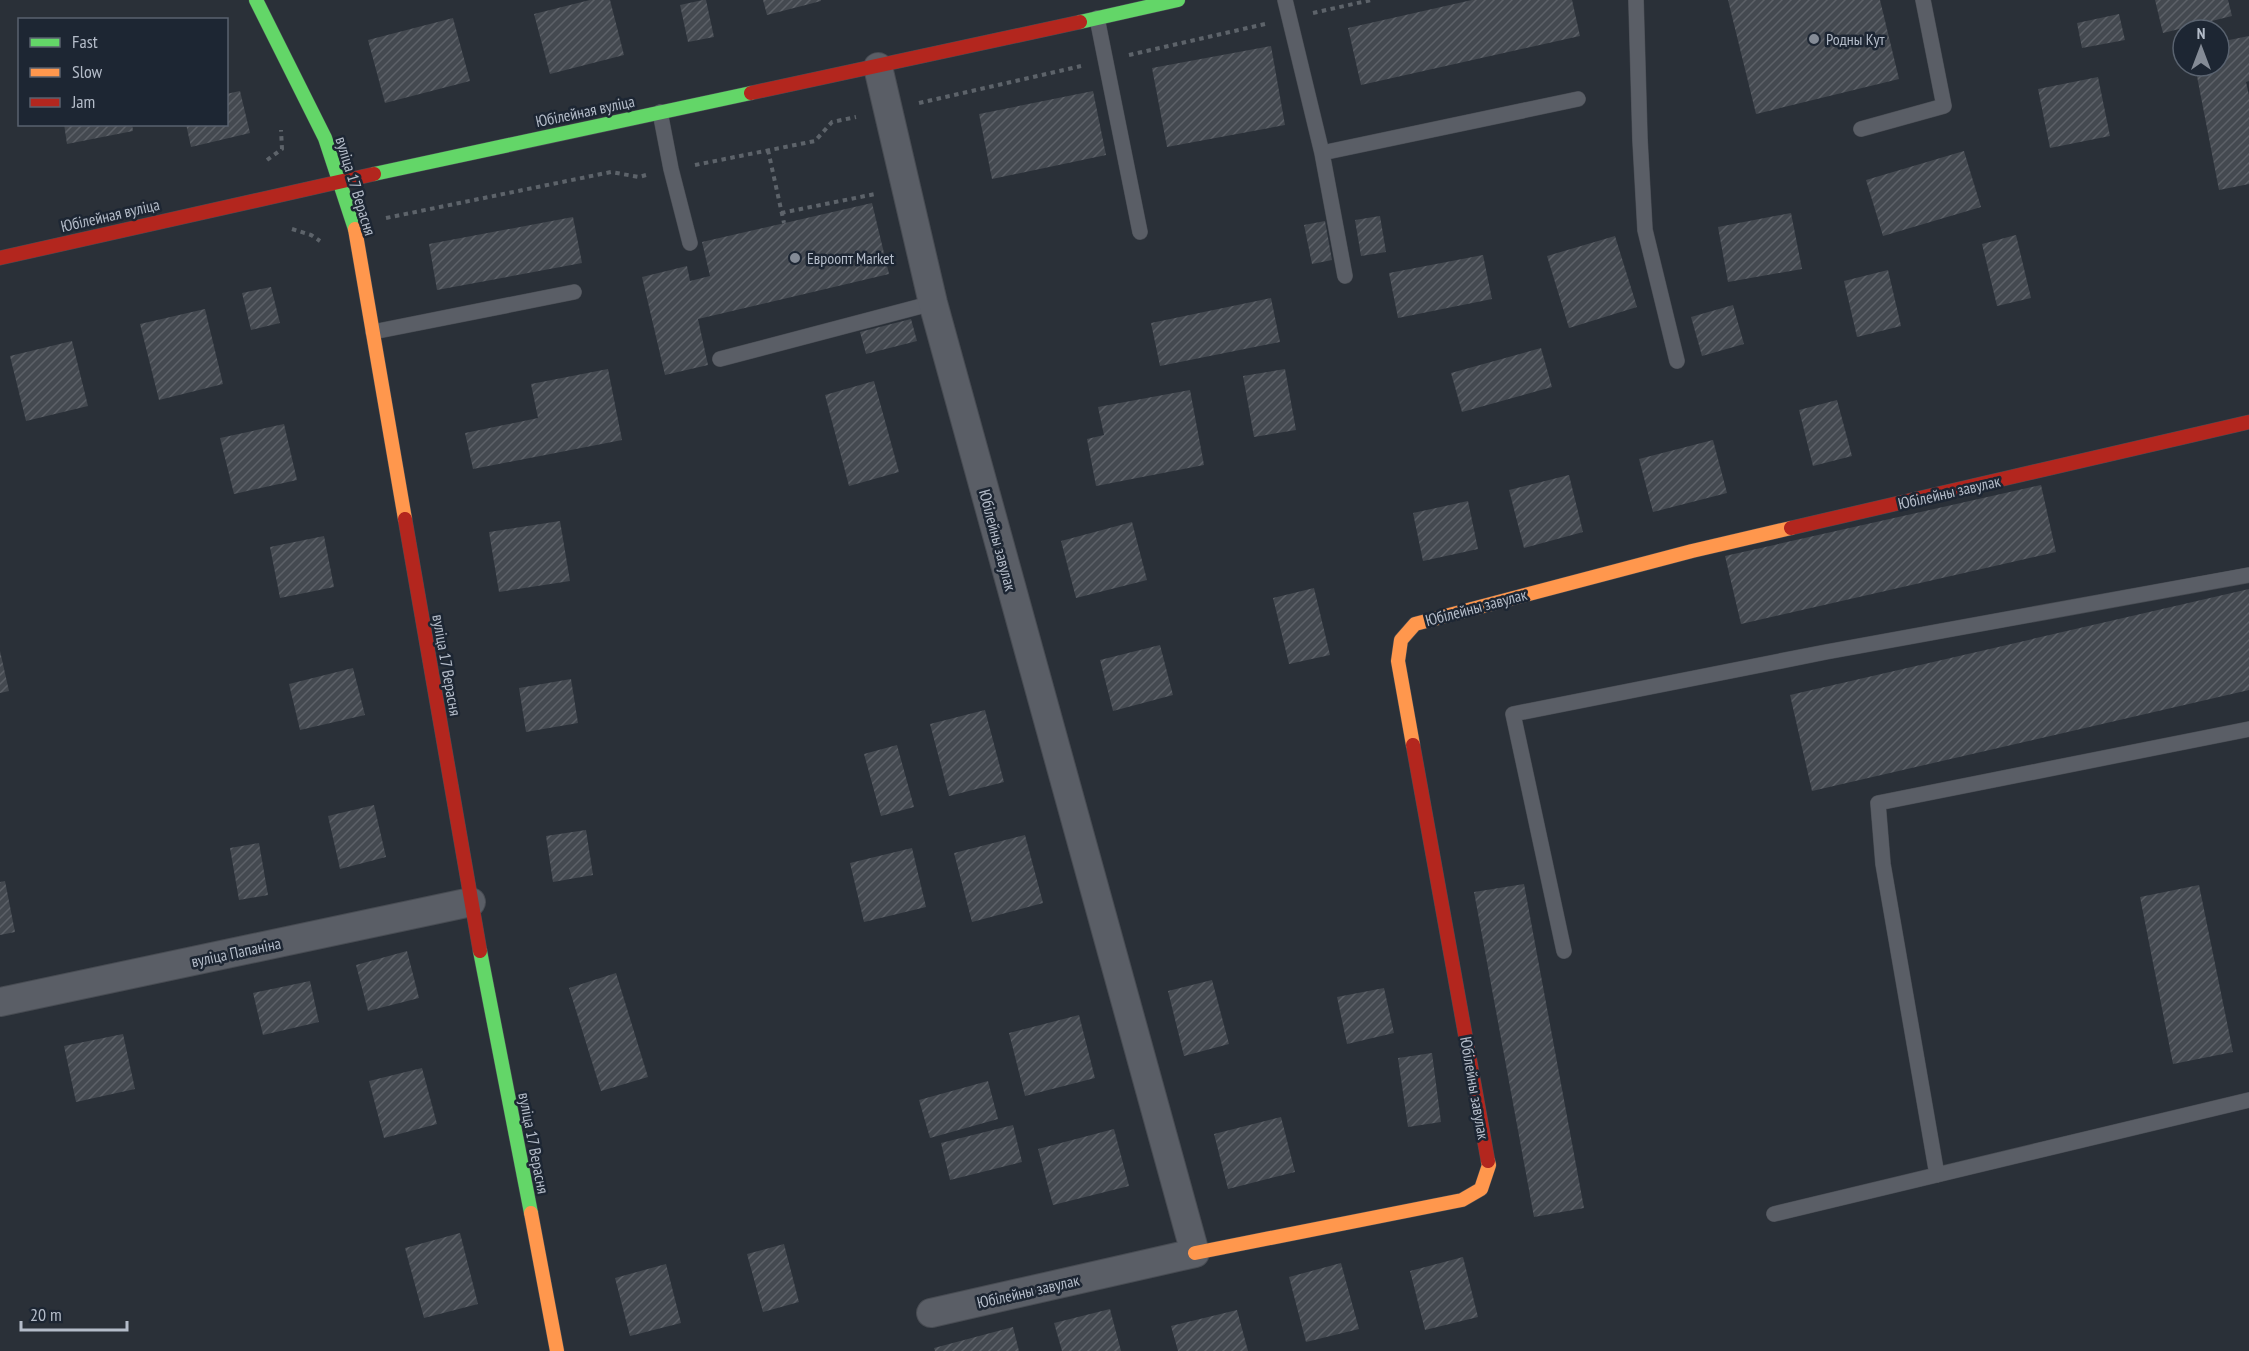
<svg xmlns="http://www.w3.org/2000/svg" width="2249" height="1351" font-family="'PT Sans Narrow',sans-serif">
<style>
.building{fill:url(#building-hatch)}
.lines{fill:none;stroke-linecap:round;stroke-linejoin:round}
.lane-casing{stroke:#484c53;stroke-width:16}
.street-casing{stroke:#484c53;stroke-width:30}
.fast-casing{stroke:#484c53;stroke-width:15}
.slow-casing{stroke:#484c53;stroke-width:15}
.jam-casing{stroke:#484c53;stroke-width:15}
.path{stroke:#5d636a;stroke-width:4;stroke-dasharray:4.5 4.5;stroke-linecap:butt}
.lane{stroke:#5a5e66;stroke-width:15}
.street{stroke:#5a5e66;stroke-width:28}
.fast{stroke:#63d668;stroke-width:14}
.slow{stroke:#ff974d;stroke-width:14}
.jam{stroke:#b3261e;stroke-width:14}
.poi-dot{fill:#848b96;stroke:#1d2633;stroke-width:2}
.labels{text-anchor:middle;dominant-baseline:central;stroke-width:5;stroke-linejoin:round;paint-order:stroke}
.poi-label{font-size:16px;fill:#b4bcc9;stroke:#1d2633;text-anchor:start}
.street-label{font-size:16px;fill:#b4bcc9;stroke:#1d2633}
</style>
<defs>
<pattern id="building-hatch" width="6" height="6" patternUnits="userSpaceOnUse" patternTransform="scale(1.5)"><rect width="6" height="6" fill="#444950"/><path d="M-1 1l2-2M0 6l6-6M5 7l2-2" fill="none" stroke="#5d6168"/></pattern>
</defs>
<rect width="100%" height="100%" fill="#2a3038"/>
<path class="building" d="M590,0h20l14,55 -74,19 -16,-60z
M703,0h3l8,37 -26,5 -8,-37z
M763,0h58v1l-54,14z
M1472,0h100l8,36 -219,49 -13,-57z
M1728,0h152l19,79 -143,35z
M2155,0h73l4,16 -69,17z
M2119,14l6,26 -43,8 -5,-25z
M453,18l17,63 -85,22 -17,-63z
M2249,36v45l-3,1 3,13v89l-30,6 -24,-124h24v-24z
M1271,46l14,79 -118,22 -15,-79z
M2098,77l12,59 -60,12 -12,-59z
M240,91l10,42 -59,14 -5,-23h40v-30z
M1093,91l13,64 -114,24 -13,-65z
M64,124h68l1,7 -66,13z
M1964,151l17,56 -98,29 -17,-56z
M872,203l17,71 -191,45 10,46 -43,10 -23,-98 45,-11 3,15 20,-5 -8,-34z
M1791,213l11,56 -74,13 -10,-55z
M1380,216l6,36 -25,4 -6,-36z
M573,217l9,46 -145,27 -8,-46z
M1325,221l7,39 -20,4 -8,-39z
M2016,235l15,63 -34,8 -15,-62z
M1615,236l22,71 -68,21 -22,-72z
M1483,255l9,44 -94,19 -9,-45z
M1888,270l13,56 -44,11 -13,-56z
M271,287l9,36 -29,7 -9,-37z
M1271,298l9,44 -120,24 -9,-43z
M1733,305l11,39 -42,12 -11,-39z
M205,309l18,75 -64,16 -19,-76z
M911,319l6,22 -51,13 -6,-22z
M72,341l16,65 -62,15 -16,-65z
M1541,348l11,39 -90,25 -11,-39z
M608,369l14,71 -149,29 -8,-36 73,-15 -7,-34z
M1285,369l11,61 -42,7 -11,-61z
M874,381l25,91 -50,14 -24,-91z
M1190,390l14,75 -108,21 -9,-47 17,-4 -6,-28z
M1837,400l15,56 -39,10 -14,-56z
M284,424l13,56 -63,14 -14,-56z
M1713,440l14,53 -74,19 -14,-53z
M1569,475l14,57 -59,16 -15,-58z
M2041,485l15,67 -315,72 -16,-68z
M1468,501l10,48 -55,12 -10,-48z
M560,521l10,60 -71,11 -10,-60z
M1132,522l15,58 -71,18 -15,-57z
M324,536l10,51 -54,11 -10,-51z
M1314,588l16,67 -41,9 -16,-66z
M2249,589v101l-437,101 -22,-96z
M1160,645l13,50 -60,16 -13,-51z
M0,651l9,40 -9,2z
M353,668l12,47 -65,15 -11,-46z
M571,679l7,44 -52,9 -7,-44z
M985,710l19,72 -55,14 -19,-72z
M897,745l17,62 -33,9 -17,-62z
M374,805l12,52 -46,12 -12,-53z
M586,830l7,45 -40,7 -7,-46z
M1025,835l18,68 -71,19 -18,-69z
M259,843l9,52 -29,5 -9,-52z
M912,848l14,59 -62,15 -14,-59z
M5,881l10,51 -15,3v-53z
M1524,884l60,324 -50,9 -60,-325z
M2199,885l34,167 -60,12 -33,-167z
M407,951l12,47 -51,13 -12,-46z
M616,973l32,104 -47,14 -32,-103z
M1212,980l17,64 -45,12 -16,-65z
M310,981l9,41 -56,13 -10,-42z
M1384,988l10,45 -47,11 -10,-47z
M1079,1015l16,63 -70,18 -16,-63z
M123,1034l12,55 -59,13 -12,-56z
M1432,1053l9,69 -33,5 -10,-69z
M422,1068l15,56 -53,14 -15,-57z
M988,1081l10,38 -68,19 -11,-38z
M1281,1117l14,55 -67,17 -14,-55z
M1013,1125l9,37 -72,18 -9,-37z
M1114,1129l15,57 -76,19 -15,-56z
M460,1233l18,71 -54,14 -19,-70z
M784,1244l15,58 -36,10 -16,-58z
M1463,1257l15,60 -53,13 -15,-59z
M1341,1263l18,66 -53,13 -17,-65z
M666,1264l15,59 -51,13 -15,-58z
M1110,1309l11,42h-59l-8,-28z
M1237,1310l11,41h-70l-7,-25z
M1013,1327l6,24h-84l-1,-3z"/>
<g class="lines">
<defs>
<path id="lane" d="M1285,0l37,153 256,-54
M1636,0l4,140 5,90 32,131
M1097,18l43,214
M660,112l11,57 19,74
M1861,129l83,-23 -21,-106
M1322,153l23,123
M373,332l201,-40
M720,359l213,-56
M1564,951l-51,-237 313,-62 423,-77
M1937,1175l-54,-311 -5,-61 371,-74
M1774,1214l475,-114"/>
<path id="street" d="M878,67l55,236 262,950 -264,60
M0,1002l471,-100"/>
<path id="fast" d="M256,0l69,138 30,91
M1080,22l98,-22
M374,174l377,-81
M480,951l51,262"/>
<path id="slow" d="M355,229l50,290
M1413,745l-15,-84 3,-21 14,-16 277,-73 99,-23
M531,1213l26,138
M1195,1253l267,-53 19,-11 8,-24 -1,-4"/>
<path id="jam" d="M751,93l329,-71
M0,258l374,-84
M405,519l75,432
M1791,528l458,-106
M1413,745l75,416"/>
</defs>
<use href="#lane" class="lane-casing"/>
<use href="#street" class="street-casing"/>
<use href="#fast" class="fast-casing"/>
<use href="#slow" class="slow-casing"/>
<use href="#jam" class="jam-casing"/>
<path class="path" d="M1313,13l58,-13
M1129,55l136,-31
M919,103l162,-37
M768,150l16,73
M267,160l15,-11 -1,-19
M695,165l120,-24 17,-19 24,-5
M781,213l94,-19
M386,218l225,-46 28,5 7,-2
M292,229l19,6 9,6"/>
<use href="#lane" class="lane"/>
<use href="#street" class="street"/>
<use href="#fast" class="fast"/>
<use href="#slow" class="slow"/>
<use href="#jam" class="jam"/>
</g>
<g class="poi-dot">
<circle cx="1814" cy="39" r="6"/>
<circle cx="795" cy="258" r="6"/>
</g>
<g class="labels">
<g class="poi-label">
<text x="1826" y="39">Родны Кут</text>
<text x="807" y="258">Евроопт Market</text>
</g>
<g class="street-label">
<text transform="translate(585 111) rotate(-12)">Юбілейная вуліца</text>
<text transform="translate(356 186) rotate(73)">вуліца 17 Верасня</text>
<text transform="translate(110 215) rotate(-13)">Юбілейная вуліца</text>
<text transform="translate(1949 492) rotate(-13)">Юбілейны завулак</text>
<text transform="translate(998 540) rotate(75)">Юбілейны завулак</text>
<text transform="translate(1476 607) rotate(-15)">Юбілейны завулак</text>
<text transform="translate(447 665) rotate(80)">вуліца 17 Верасня</text>
<text transform="translate(236 952) rotate(-12)">вуліца Папаніна</text>
<text transform="translate(1475 1088) rotate(80)">Юбілейны завулак</text>
<text transform="translate(534 1143) rotate(79)">вуліца 17 Верасня</text>
<text transform="translate(1028 1291) rotate(-13)">Юбілейны завулак</text>
</g>
</g>
<rect x="18" y="18" width="210" height="108" fill="#1d2633" stroke="#59626f" stroke-width="1.5"/>
<rect x="30" y="38" width="30" height="9" fill="#63d668" stroke="#59626f" stroke-width="1.5"/>
<text x="72" y="48" font-size="18" fill="#b4bcc9">Fast</text>
<rect x="30" y="68" width="30" height="9" fill="#ff974d" stroke="#59626f" stroke-width="1.5"/>
<text x="72" y="78" font-size="18" fill="#b4bcc9">Slow</text>
<rect x="30" y="98" width="30" height="9" fill="#b3261e" stroke="#59626f" stroke-width="1.5"/>
<text x="72" y="108" font-size="18" fill="#b4bcc9">Jam</text>
<g transform="translate(2201 48)"><circle r="28" fill="#1d2633" stroke="#59626f" stroke-width="1.5"/>
<path d="M0-4.5L10 22L0 15L-10 22Z" fill="#848b96"/>
<text y="-9" font-size="16" font-weight="bold" text-anchor="middle" fill="#b4bcc9">N</text>
</g>
<path d="M21 1321v9h106v-9" fill="none" stroke="#b4bcc9" stroke-width="3"/>
<text x="30" y="1321" font-size="18" fill="#b4bcc9" stroke="#1d2633" stroke-width="4.5" paint-order="stroke">20 m</text>
</svg>
